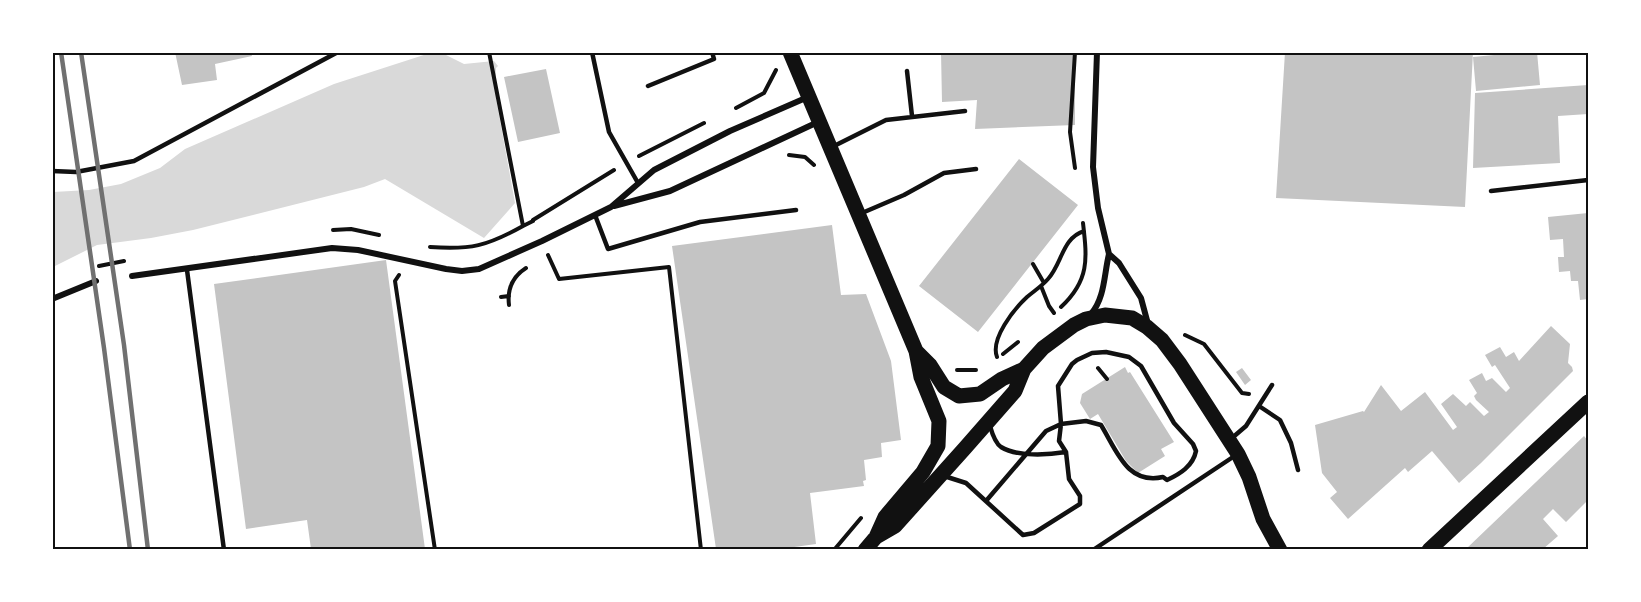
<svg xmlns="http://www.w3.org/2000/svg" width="1641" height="602" font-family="Helvetica,sans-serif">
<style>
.water{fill:#d9d9d9}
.building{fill:#c4c4c4}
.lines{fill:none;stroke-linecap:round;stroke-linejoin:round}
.path{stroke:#111;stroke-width:4}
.service{stroke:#111;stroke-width:4.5}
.minor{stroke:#111;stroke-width:6}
.primary{stroke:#111;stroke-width:15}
.rail{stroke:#707070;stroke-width:4.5}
.neatline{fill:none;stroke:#111;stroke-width:2}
</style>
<rect width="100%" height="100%" fill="#fff"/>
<path class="water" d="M430,53h12l22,11 30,-3 4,5 -2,2v30l19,105 -31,35 -99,-59 -21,8 -171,43 -42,8 -54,7 -44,22v-75l36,-2 32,-6 39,-16 25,-19 149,-65z"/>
<path class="building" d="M175,52h76l1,4 -37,8 2,16 -35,5z
M941,52h134v73l-100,4 2,-29 -35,2z
M1285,52h188l-8,155 -189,-9z
M1526,52h11l3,33 -64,6 -3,-34z
M546,69l14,64 -42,9 -14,-65z
M1588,85v29l-30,2 2,47 -87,5 2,-75z
M1019,159l59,46 -100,127 -59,-46z
M1588,213v86l-8,1 -2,-19h-7l-1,-10 -11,1 -1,-15h6l-1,-18 -13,1 -2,-23z
M832,225l9,70 25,-1 25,67 10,79 -20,3 1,14 -18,3 2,20 -3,1 1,5 -54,7 6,51 -36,5h-64l-44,-303z
M386,260l39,289h-114l-4,-29 -61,9 -32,-245z
M1551,326l19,18 -2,19 4,4 1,4 -92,92 -22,20 -27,-32 -24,21 -3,-4 -57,51 -18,-21 7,-6 -15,-19 -7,-48 48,-14 1,1 17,-27 20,26 24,-19 28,38 4,-3 -16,-23 12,-10 13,12 4,-4 14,14 5,-4 -13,-12 -2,-4 3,-3 -8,-13 13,-7 4,8 6,-3 14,14 4,-4 -15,-23 -3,2 -7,-12 15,-8 6,10 8,-5 5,9z
M1125,367l3,6 2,-1 44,70 -13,7 4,7 -27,17 -12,-12 -28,-47 -8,5 -10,-16 2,-9z
M1242,368l9,12 -6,5 -9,-13z
M1584,436l4,5v59l-22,22 -13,-13 -10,10 15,17 -15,13h-77z"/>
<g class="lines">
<path class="path" d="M489,52l34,174 10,-5
M1075,52l-5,80 5,36
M736,108l28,-15 12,-23
M789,155l16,2 9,8
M639,156l65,-33
M533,220l81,-50
M333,230l18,-1 28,6
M430,247c41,3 57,-1 93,-21
M548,255l11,24 110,-12 32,283
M1033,264l11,19
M99,266l25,-5
M399,275l-4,6 40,269
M1041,286l8,20 5,7
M501,297l8,-1
M509,305c-2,-16 3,-28 17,-37
M1061,307c29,-27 26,-49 22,-84
M1185,335l19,9 38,49 7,1
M1003,354l15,-12
M997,357c-7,-18 17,-48 30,-60 7,-6 15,-11 21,-18 14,-15 14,-41 36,-48
M1098,368l9,11
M957,370h19
M834,550l27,-32"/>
<path class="service" d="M592,52l17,80 29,51
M907,71l5,45
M648,86l66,-27 -2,-7
M834,146l52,-26 79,-9
M52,171l24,1 58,-11 204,-109
M1491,191l97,-11
M862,213l42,-18 40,-22 32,-4
M595,215l13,34 92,-27 96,-12
M187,270l37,280
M1259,406l21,14 11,23 7,27
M1232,438l14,-12 26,-41
M944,476l22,7 57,52 11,-2 46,-29v-8l-11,-17 -3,-27c-18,3 -49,5 -65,-5 -6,-4 -9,-14 -11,-21
M986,501l60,-70 15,-7 25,-3 15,4c16,26 26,60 62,52l4,3c13,-6 26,-14 29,-29l-3,-7 -19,-21 -33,-57 -12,-9 -23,-5 -14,1 -15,7 -5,4 -14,22 3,38 -2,17 7,11
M1093,550l143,-95"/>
<path class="minor" d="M1097,52l-4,115 5,41 11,46
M614,206l56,-15 148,-69
M132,276l200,-28 26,2 88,19 16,2 17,-2 63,-28 69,-34 43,-37 76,-39 78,-34
M52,299l44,-18
M1091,314c14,-16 13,-40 18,-60l10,9 22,35 7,26"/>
<path class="primary" d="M790,52l126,299 5,26 18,44 -1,25 -15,26 -38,45 -9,20
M916,351l14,14 14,22 15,9 21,-2 22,-15 22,-10
M865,550l11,-13 19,-11 70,-78 50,-57 9,-22 19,-21 31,-23 12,-6 19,-4 27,3 15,9 15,13 18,24 58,90 11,23 14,42 17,31
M1429,550l159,-148"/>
<path class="rail" d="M61,52l43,296 26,202
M81,52l43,293 24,205"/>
</g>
<rect width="1641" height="602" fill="none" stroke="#ffffff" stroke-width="108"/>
<rect x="54" y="54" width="1533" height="494" class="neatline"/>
</svg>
